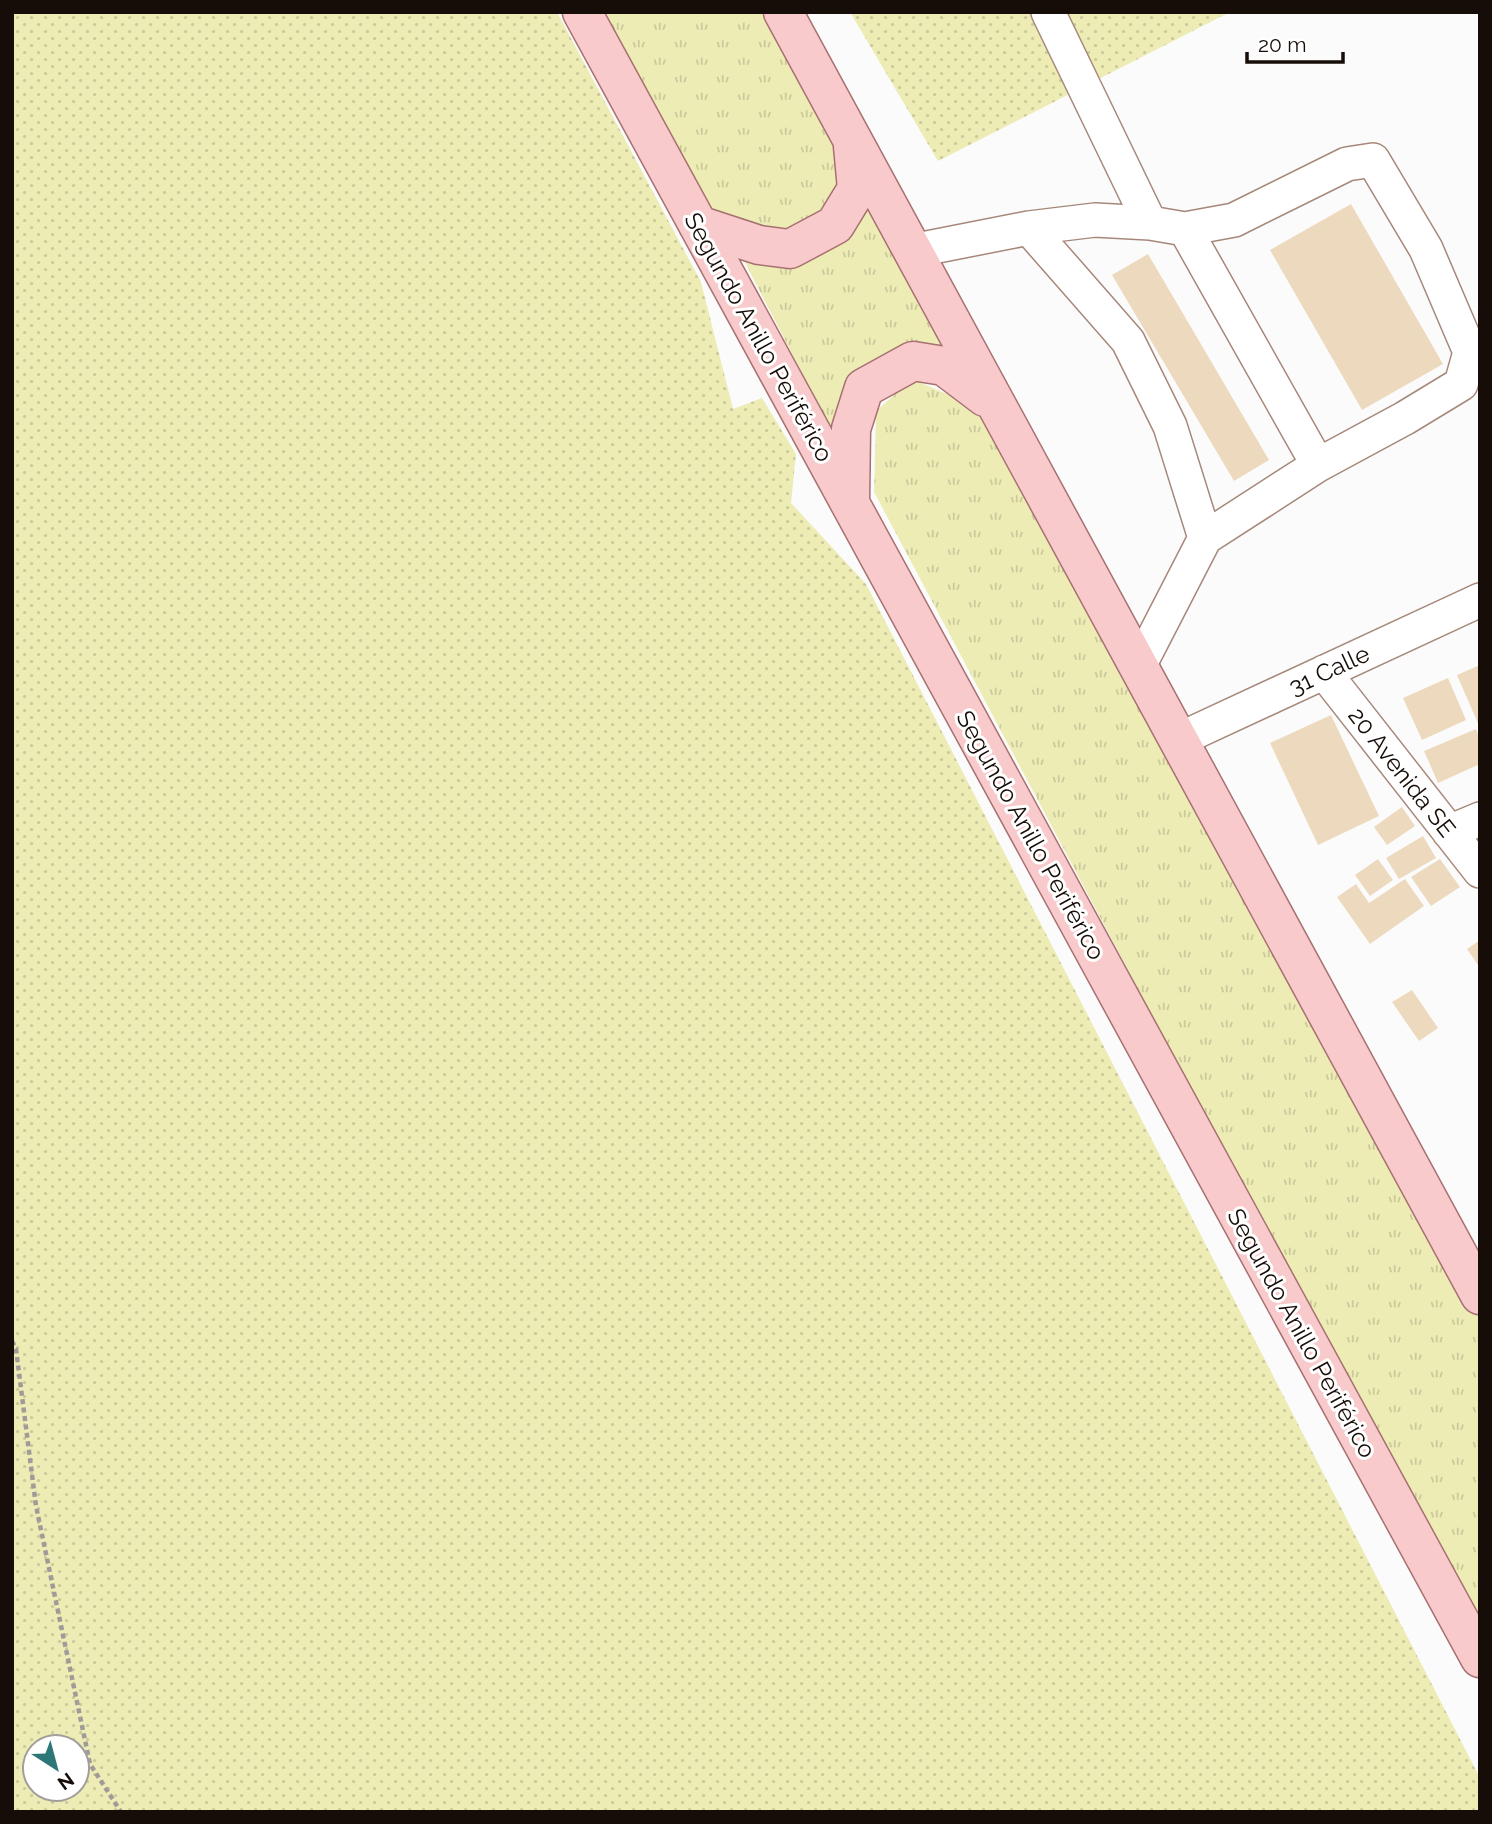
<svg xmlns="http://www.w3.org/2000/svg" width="1492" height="1824" font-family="Raleway,sans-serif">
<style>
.grass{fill:url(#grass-dots);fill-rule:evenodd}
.park{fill:url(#park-tufts)}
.building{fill:#eddabe}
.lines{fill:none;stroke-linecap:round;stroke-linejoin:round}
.minor-casing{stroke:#a6887a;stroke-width:36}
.major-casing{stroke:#a77071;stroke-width:41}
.path{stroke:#9f9b99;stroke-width:4.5;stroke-dasharray:5 3.5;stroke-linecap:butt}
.minor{stroke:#fff;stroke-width:33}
.major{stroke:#f8cacc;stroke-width:38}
.labels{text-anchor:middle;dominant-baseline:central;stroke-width:6;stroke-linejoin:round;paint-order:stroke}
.street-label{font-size:24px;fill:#170d08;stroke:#fff}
</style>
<defs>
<pattern id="grass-dots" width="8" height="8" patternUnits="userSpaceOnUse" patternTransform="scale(1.75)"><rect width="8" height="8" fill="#edecb5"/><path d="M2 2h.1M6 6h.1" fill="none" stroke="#cac99a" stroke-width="1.8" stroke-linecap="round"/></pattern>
<pattern id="park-tufts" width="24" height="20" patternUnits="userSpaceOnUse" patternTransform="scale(1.75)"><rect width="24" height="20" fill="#edecb5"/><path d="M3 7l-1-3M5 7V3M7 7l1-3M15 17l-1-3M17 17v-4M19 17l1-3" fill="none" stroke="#cac99a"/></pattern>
</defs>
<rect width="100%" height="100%" fill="#fbfbfb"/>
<path class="grass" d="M12,12h545l144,270 32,127 29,-11 34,56 -5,49 75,81 614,1194v34h-1468zM35,1747h42v42h-42z
M850,12h380l-292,149z"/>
<path class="park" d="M597,12h184l72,174 -63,58 -79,-28z
M871,178l100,187 -60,-9 -71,91 -102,-198 57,14z
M912,379l72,31 496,903v319l-606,-1140 2,-81z"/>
<path class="building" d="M1351,204l92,160 -81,46 -92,-160z
M1148,254l121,206 -35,21 -122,-206z
M1480,665v63l-23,-53z
M1448,678l18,42 -44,20 -19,-42z
M1331,715l48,101 -61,29 -48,-102z
M1476,729l4,10v25l-42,19 -14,-32z
M1402,807l13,19 -28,19 -13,-18z
M1423,836l13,22 -37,21 -13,-21z
M1378,859l15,21 -23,16 -15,-21z
M1440,859l20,28 -29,19 -20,-29z
M1405,879l19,27 -54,38 -33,-47 19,-13 13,19z
M1480,940v28l-13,-19z
M1412,990l26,38 -19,13 -27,-39z"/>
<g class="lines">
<defs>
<path id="minor" d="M1048,12l102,211
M1029,228l99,113 42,85 35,112
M1185,229l133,236
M912,251l117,-23 66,-8 55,3 35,6 49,-9 113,-56 26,-4 53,89 44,103 -9,32 -56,34 -87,47 -113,73 -67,130
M1324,672l156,199
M1178,740l302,-140
M1449,832l31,-13"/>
<path id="major" d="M582,12l898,1646
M783,12l697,1283
M698,225l61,20 31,4 45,-24 22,-36 -4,-43
M850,502l1,-73 13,-41 49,-27 31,5 41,31"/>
</defs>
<use href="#minor" class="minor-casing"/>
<use href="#major" class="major-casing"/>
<path class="path" d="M12,1341l4,8 20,157 54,258 31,48"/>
<use href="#minor" class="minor"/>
<use href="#major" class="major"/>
</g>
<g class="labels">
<g class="street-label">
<text transform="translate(759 337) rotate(61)">Segundo Anillo Periférico</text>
<text transform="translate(1329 670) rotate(-25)">31 Calle</text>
<text transform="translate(1402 772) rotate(52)">20 Avenida SE</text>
<text transform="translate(1031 835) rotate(61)">Segundo Anillo Periférico</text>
<text transform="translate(1302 1333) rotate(61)">Segundo Anillo Periférico</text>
</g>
</g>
<rect width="1492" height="1824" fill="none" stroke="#170d08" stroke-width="28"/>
<g transform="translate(56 1768) rotate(144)"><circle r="33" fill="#ffffff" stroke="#a29e9c" stroke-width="2"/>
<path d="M0-5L12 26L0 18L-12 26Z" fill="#2d7778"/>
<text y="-10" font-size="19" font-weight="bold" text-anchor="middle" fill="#170d08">N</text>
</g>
<path d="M1247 52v10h96v-10" fill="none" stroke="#170d08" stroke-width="3.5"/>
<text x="1258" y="52" font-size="21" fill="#170d08" stroke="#ffffff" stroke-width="5" paint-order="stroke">20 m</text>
</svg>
